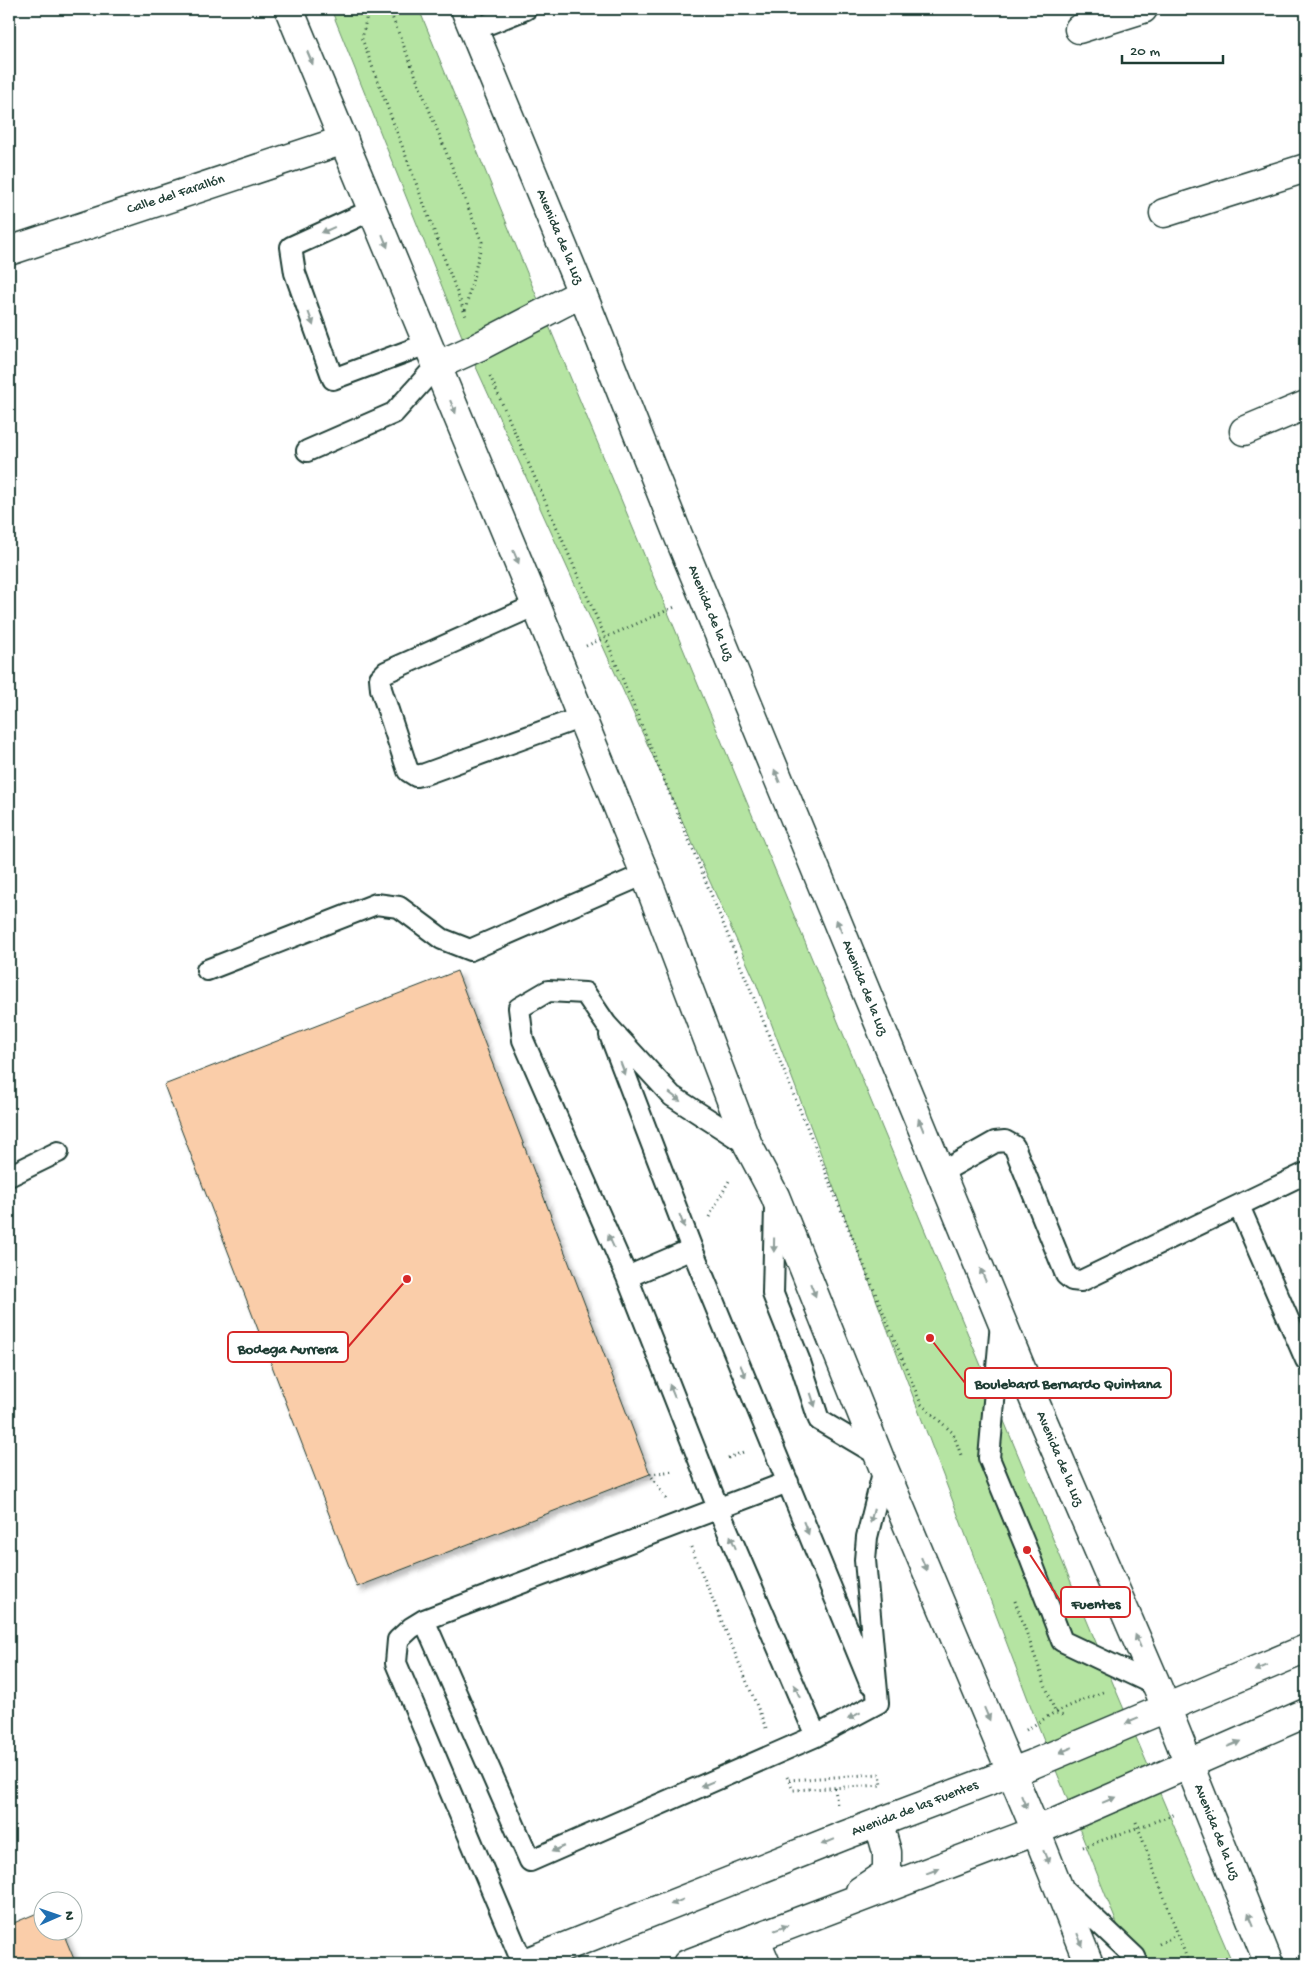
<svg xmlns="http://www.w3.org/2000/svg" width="1315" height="1973" font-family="'Gochi Hand',sans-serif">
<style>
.green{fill:#b5e4a2;stroke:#6a906b}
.building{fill:#facda9;stroke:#1f3d34;filter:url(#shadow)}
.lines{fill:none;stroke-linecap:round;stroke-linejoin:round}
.lane-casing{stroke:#1f3d34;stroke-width:24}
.street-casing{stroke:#1f3d34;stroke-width:31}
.secondary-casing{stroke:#1f3d34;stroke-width:31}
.path{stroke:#1f3d34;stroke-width:3;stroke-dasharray:1 4;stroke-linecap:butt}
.lane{stroke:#fff;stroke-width:20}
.street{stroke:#fff;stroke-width:28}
.secondary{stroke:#fff;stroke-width:28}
.oneway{fill:#8f9e9a}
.labels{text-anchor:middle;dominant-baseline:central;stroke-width:4.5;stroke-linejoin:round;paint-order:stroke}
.street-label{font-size:14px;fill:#1f3d34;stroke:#fff}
.leader{fill:none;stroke:#d62828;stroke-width:2}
.callout-dot{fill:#d62828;stroke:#fff;stroke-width:2}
.callout{fill:#fff;stroke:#d62828;stroke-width:2}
.callout-label{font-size:15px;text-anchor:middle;font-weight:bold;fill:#1f3d34}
</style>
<defs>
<filter id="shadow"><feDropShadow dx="4.5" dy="4.5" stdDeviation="2.5" flood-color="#0004"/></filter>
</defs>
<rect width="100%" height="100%" fill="#fff"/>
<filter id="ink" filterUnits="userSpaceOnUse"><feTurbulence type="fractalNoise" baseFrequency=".02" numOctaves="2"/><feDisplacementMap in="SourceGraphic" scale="10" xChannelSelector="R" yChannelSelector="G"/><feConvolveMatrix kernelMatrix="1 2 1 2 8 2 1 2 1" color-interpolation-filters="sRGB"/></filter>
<g filter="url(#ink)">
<path class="green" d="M331,9h88l113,276 585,1408 116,271h-100l-99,-249 -278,-732 -295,-649z"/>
<path class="building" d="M457,971l193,503 -293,113 -193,-502z
M42,1911v19h20l14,34h-67v-39z"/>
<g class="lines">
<defs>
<path id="lane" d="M473,30l53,-21
M372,210l-81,37 4,26 38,106 94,-35
M307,451l87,-38 42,-47
M536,605l-150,67 -6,6 1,11 27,82 8,5 9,-2 157,-57
M207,970l169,-66 23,3 43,32 28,11 175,-76
M610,1035l82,214 178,434
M748,1145l-76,-49 -66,-72 -21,-31 -37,-2 -29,17 4,32 104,237 91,231 98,228
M940,1173l55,-31 10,-1 9,5 52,129 6,5 9,1 225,-108
M9,1176l49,-24
M775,1206l-2,88 27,68 19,58 59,35
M1239,1206l67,154
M627,1277l65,-28
M1001,1323l-12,135 38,92 35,91 95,45
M424,1620l106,241 286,-125 62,-33 -13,-143 2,-23 17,-68
M1060,1886l75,71 3,7
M523,1964l-127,-301 2,-23 13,-12 13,-8 364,-138"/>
<path id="street" d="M1079,29l64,-20
M1164,213l142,-45
M9,251l335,-111
M1244,431l62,-26
M755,1938l11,26"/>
<path id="secondary" d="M289,9l247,596 109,269 103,271 27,51 109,273 152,362 53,133
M465,9l117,284 94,237 361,877 129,300 103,257
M436,366l42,-19 104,-54
M860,1891l27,-18v-21l-8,-28
M522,1964l321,-128 190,-72 273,-115
M687,1964l349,-133 270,-118"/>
</defs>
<use href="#lane" class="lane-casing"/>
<use href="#street" class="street-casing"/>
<use href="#secondary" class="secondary-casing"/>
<path class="path" d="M368,9l-6,30 105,280
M389,9l93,233 -17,69
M490,376l116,263 315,765 32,29 8,22
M586,646l89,-39
M709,1217l21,-38
M728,1458l18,-7
M666,1499l-16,-25 24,-3
M691,1547l75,181
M1015,1601l40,111 10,5
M1026,1730l29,-18 48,-20
M787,1777l6,13 89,-5 -2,-11 -91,6
M835,1788l2,17
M1136,1822l53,142
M1083,1847l93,-33
M1159,1944l19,-10"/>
<use href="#lane" class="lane"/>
<use href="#street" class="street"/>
<use href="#secondary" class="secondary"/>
</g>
<defs><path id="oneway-solid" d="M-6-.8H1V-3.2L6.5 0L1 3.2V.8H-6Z" transform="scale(1.25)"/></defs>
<g class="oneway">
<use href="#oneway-solid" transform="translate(310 58) rotate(67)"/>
<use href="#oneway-solid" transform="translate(328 230) rotate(156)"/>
<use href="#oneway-solid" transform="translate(385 241) rotate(68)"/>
<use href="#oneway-solid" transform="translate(311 319) rotate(70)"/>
<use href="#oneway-solid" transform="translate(453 407) rotate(67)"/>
<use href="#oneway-solid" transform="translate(516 557) rotate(67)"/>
<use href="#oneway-solid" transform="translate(777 776) rotate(-112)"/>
<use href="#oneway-solid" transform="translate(839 926) rotate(-112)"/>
<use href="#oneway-solid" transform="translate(623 1069) rotate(69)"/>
<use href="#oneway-solid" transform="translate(675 1097) rotate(38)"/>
<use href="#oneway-solid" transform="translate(921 1125) rotate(-112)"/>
<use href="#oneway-solid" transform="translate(682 1221) rotate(69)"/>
<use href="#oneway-solid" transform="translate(611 1241) rotate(-114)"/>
<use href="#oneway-solid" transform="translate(774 1245) rotate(91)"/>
<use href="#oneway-solid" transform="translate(983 1275) rotate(-113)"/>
<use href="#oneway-solid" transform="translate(813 1290) rotate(68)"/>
<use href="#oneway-solid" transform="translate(743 1371) rotate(67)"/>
<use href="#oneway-solid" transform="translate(672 1391) rotate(-112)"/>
<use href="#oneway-solid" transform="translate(813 1400) rotate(72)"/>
<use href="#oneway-solid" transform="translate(872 1516) rotate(104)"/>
<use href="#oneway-solid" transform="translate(806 1528) rotate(68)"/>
<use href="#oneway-solid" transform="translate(733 1542) rotate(-113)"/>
<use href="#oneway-solid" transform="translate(924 1564) rotate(67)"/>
<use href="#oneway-solid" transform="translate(1138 1641) rotate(-113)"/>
<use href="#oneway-solid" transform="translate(1261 1668) rotate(157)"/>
<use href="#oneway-solid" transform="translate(797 1691) rotate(-113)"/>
<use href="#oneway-solid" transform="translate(987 1714) rotate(67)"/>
<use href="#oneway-solid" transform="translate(854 1716) rotate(152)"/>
<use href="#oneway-solid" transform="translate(1132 1721) rotate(157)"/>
<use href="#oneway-solid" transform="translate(1234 1744) rotate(-23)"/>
<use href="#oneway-solid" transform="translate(1066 1750) rotate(157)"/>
<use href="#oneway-solid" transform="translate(707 1784) rotate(157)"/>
<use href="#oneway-solid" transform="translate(1109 1800) rotate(-23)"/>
<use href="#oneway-solid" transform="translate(1024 1802) rotate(67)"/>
<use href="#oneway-solid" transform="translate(828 1842) rotate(158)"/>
<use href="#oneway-solid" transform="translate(558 1849) rotate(156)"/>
<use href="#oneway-solid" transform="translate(1046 1857) rotate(68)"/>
<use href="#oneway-solid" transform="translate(933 1871) rotate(-21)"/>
<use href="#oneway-solid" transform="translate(677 1902) rotate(158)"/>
<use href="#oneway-solid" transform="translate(1251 1919) rotate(-112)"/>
<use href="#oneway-solid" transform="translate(781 1928) rotate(-20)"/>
<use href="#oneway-solid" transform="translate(1080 1940) rotate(68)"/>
</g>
</g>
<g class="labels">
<g class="street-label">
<text transform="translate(176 195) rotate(-18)">Calle del Farallón</text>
<text transform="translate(559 237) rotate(67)">Avenida de la Luz</text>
<text transform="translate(710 613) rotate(68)">Avenida de la Luz</text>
<text transform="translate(864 988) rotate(68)">Avenida de la Luz</text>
<text transform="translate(1059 1459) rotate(67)">Avenida de la Luz</text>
<text transform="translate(915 1809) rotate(-21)">Avenida de las Fuentes</text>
<text transform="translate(1216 1832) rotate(68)">Avenida de la Luz</text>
</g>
</g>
<path class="leader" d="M407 1279L348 1347M930 1338L965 1383M1027 1550L1061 1602"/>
<g class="callout-dot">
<circle cx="407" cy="1279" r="5"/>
<circle cx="930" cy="1338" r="5"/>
<circle cx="1027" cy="1550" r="5"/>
</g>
<g class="callout">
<rect x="228" y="1332" width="120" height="30" rx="5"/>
<rect x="965" y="1368" width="206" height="30" rx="5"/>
<rect x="1061" y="1587" width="69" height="30" rx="5"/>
</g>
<g class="callout-label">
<text x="288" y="1353">Bodega Aurrera</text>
<text x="1068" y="1388">Boulebard Bernardo Quintana</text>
<text x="1096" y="1608">Fuentes</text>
</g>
<rect width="1315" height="1973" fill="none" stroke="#fff" stroke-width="30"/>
<rect x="15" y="15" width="1285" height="1943" fill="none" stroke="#1f3d34" stroke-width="2" filter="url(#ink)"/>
<g transform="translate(58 1916) rotate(88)"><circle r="24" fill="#ffffff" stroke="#a5b1ae"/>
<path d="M0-4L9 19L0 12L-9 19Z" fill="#1f6fb2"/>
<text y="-8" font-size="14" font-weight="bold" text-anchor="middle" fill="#1f3d34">N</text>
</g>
<path d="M1122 55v8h101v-8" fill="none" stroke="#1f3d34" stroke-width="2.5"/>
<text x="1130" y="55" font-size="15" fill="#1f3d34" stroke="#ffffff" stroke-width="4" paint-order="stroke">20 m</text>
</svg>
